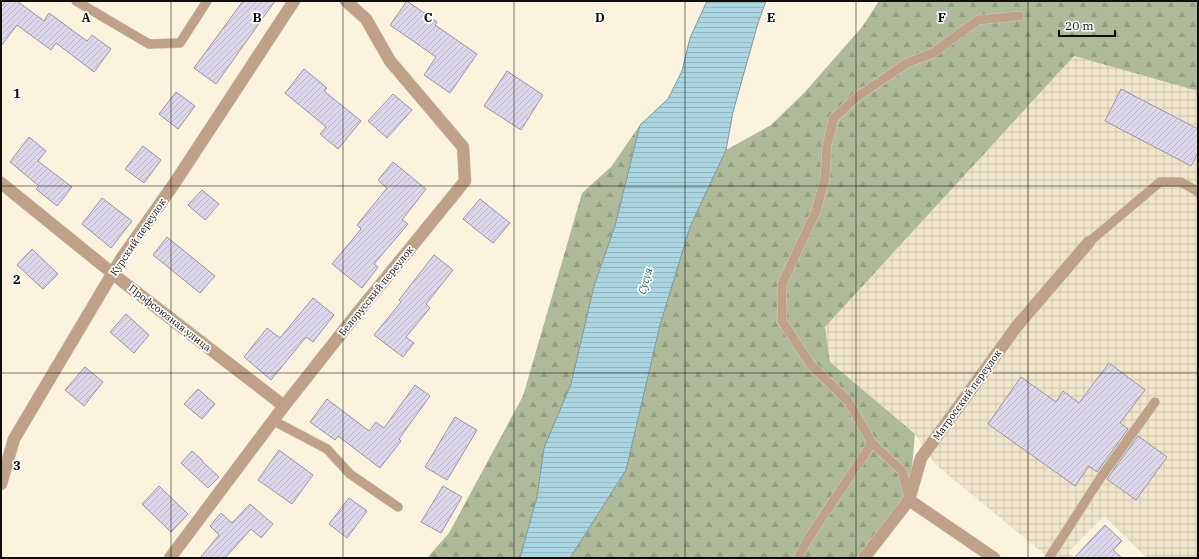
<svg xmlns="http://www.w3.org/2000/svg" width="1199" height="559" font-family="'IBM Plex Serif',serif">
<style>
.industrial{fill:url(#industrial-grid)}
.forest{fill:url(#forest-firs)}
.water{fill:url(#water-rules);stroke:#7d99a0}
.building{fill:url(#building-hatch);stroke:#9994a6}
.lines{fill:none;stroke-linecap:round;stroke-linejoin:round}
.service-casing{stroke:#d6cebc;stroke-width:10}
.minor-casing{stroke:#d6cebc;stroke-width:13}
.service{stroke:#bfa189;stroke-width:9}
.minor{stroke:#bfa189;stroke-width:12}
.grid{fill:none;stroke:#110e08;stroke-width:1;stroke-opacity:0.55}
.labels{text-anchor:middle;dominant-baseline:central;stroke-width:3.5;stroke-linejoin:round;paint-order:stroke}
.street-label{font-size:10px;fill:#110e08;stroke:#fff}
.water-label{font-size:11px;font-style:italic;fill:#1e5865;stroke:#fff}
.grid-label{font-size:13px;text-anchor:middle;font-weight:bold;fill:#110e08;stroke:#fff;stroke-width:3.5;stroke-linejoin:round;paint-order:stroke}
</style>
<defs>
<pattern id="industrial-grid" width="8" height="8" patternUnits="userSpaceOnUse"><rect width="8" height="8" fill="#f1e6cb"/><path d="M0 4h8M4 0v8" fill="none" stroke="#cec4ad"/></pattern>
<pattern id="forest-firs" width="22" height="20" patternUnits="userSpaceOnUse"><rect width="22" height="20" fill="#aeba99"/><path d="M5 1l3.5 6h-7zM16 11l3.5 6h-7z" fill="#959f82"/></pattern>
<pattern id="water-rules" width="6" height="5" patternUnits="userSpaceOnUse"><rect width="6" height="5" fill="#abd5e1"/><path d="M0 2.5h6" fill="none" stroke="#92b6c0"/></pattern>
<pattern id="building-hatch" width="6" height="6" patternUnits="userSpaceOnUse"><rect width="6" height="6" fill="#ddd7eb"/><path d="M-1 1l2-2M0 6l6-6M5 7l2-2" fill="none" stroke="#bdb7c8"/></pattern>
</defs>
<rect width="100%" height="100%" fill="#fbf3de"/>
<path class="industrial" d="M1074,56l124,35v467h-51l-43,-42 -36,36 6,6h-25l-113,-93 -21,-31 -85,-72 -5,-35z"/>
<path class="forest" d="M879,1h319v90l-124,-35 -249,271 5,35 85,72 -6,66 -45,58h-294l56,-88 34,-145 30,-98 36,-77 45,-25 33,-32 58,-66z
M640,125l-25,101 -21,60 -23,98 -27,64 -7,49 -17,61h-93l22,-25 74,-137 59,-203 29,-26z"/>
<path class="water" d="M707,1h59l-8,22 -25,89 -7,38 -36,77 -30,98 -34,145 -56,88h-50l17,-61 7,-49 27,-64 23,-98 21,-60 25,-101 28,-26 14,-28 8,-33z"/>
<path class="building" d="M6,1h11l27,20 5,-8 38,28 5,-6 19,14 -17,23 -38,-29 -5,7 -34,-25 -16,21v-39z
M243,1h32l-59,83 -22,-16z
M407,1l30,21 -2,3 42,29 -27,39 -26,-18 12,-18 -46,-32z
M304,69l23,19 -3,3 37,30 -23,28 -18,-15 6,-7 -41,-34z
M507,71l36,24 -22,35 -37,-24z
M1121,89l77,40v24l-7,13 -86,-45z
M176,92l19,14 -17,23 -19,-15z
M393,94l19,16 -25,28 -19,-17z
M29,137l17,14 -8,10 34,26 -15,19 -21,-17 3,-3 -29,-24z
M143,146l18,14 -17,23 -19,-14z
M393,162l33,27 -24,31 6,4 -34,40 4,3 -16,21 -30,-24 29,-35 -4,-4 30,-37 -9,-8z
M202,190l17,14 -14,16 -17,-15z
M102,198l30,23 -21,27 -29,-24z
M480,199l30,24 -17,20 -30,-24z
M167,237l48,39 -15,17 -47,-38z
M32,249l26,25 -15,15 -26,-24z
M434,255l19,15 -27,34 4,4 -24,29 8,6 -11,14 -29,-22 27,-33 -2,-2z
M313,298l21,17 -21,27 -7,-5 -35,43 -27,-23 23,-29 13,10z
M126,314l23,21 -15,18 -24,-21z
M1109,363l36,27 -25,33 8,6 -31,43 -8,-6 -14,20 -87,-62 33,-47 35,25 7,-11 16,12z
M85,367l18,15 -19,24 -19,-16z
M415,385l15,11 -31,43 2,2 -21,27 -42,-32 -3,4 -25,-18 17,-23 42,32 7,-9 8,6z
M198,389l17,15 -13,15 -18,-15z
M455,417l22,13 -30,50 -22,-13z
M1138,436l29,21 -31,43 -29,-21z
M279,450l34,25 -21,29 -34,-24z
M192,451l10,9v1l17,16 -11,11 -27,-25z
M159,486l29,28 -17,18 -29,-28z
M443,486l19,11 -21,36 -20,-11z
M349,498l18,13 -20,27 -18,-14z
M250,504l23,20 -12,14 -10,-9 -26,29h-25l19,-23 -9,-9 11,-13 11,10z
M1105,525l17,16 -9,9 9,8h-48z"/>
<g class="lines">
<defs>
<path id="service" d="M76,1l73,43 31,-1 27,-42
M1089,242l71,-60h21l16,9 1,2
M274,421l53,28 23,25 48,33
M872,443l-24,-42 -37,-36 -29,-44v-37l34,-73 9,-33 2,-33 7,-27 23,-21 50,-34 26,-10 45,-33 41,-4
M798,558l10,-19 64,-96 30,28 7,27
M1049,558l52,-81 54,-75"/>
<path id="minor" d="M1,183l121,98 162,125
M1,484l13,-45 107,-180 53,-75 120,-183
M909,500l85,58
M170,558l114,-152 75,-95 106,-130 -2,-34 -73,-86 -24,-42 -20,-18
M864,558l45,-58 12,-42 96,-132 72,-84"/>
</defs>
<use href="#service" class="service-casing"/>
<use href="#minor" class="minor-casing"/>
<use href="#service" class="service"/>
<use href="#minor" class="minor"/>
</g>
<path class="grid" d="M171,1v557M343,1v557M514,1v557M685,1v557M856,1v557M1028,1v557M1,186h1197M1,373h1197"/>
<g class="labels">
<g class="street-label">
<text transform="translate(138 237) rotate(-56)">Курский переулок</text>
<text transform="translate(376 291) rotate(-51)">Белорусский переулок</text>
<text transform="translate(170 318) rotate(38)">Профсоюзная улица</text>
<text transform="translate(967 395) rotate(-54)">Матросский переулок</text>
</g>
<g class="water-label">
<text transform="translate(645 281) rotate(-74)">Сусуя</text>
</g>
</g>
<g class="grid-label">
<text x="86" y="22">A</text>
<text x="257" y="22">B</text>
<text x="428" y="22">C</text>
<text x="600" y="22">D</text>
<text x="771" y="22">E</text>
<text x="942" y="22">F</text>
<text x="17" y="98">1</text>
<text x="17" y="284">2</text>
<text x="17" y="470">3</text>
</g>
<rect width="1199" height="559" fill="none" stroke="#110e08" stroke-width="4"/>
<path d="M1059 30v6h56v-6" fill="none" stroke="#110e08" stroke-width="2"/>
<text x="1065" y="30" font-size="12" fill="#110e08" stroke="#ffffff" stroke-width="3" paint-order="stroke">20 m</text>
</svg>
